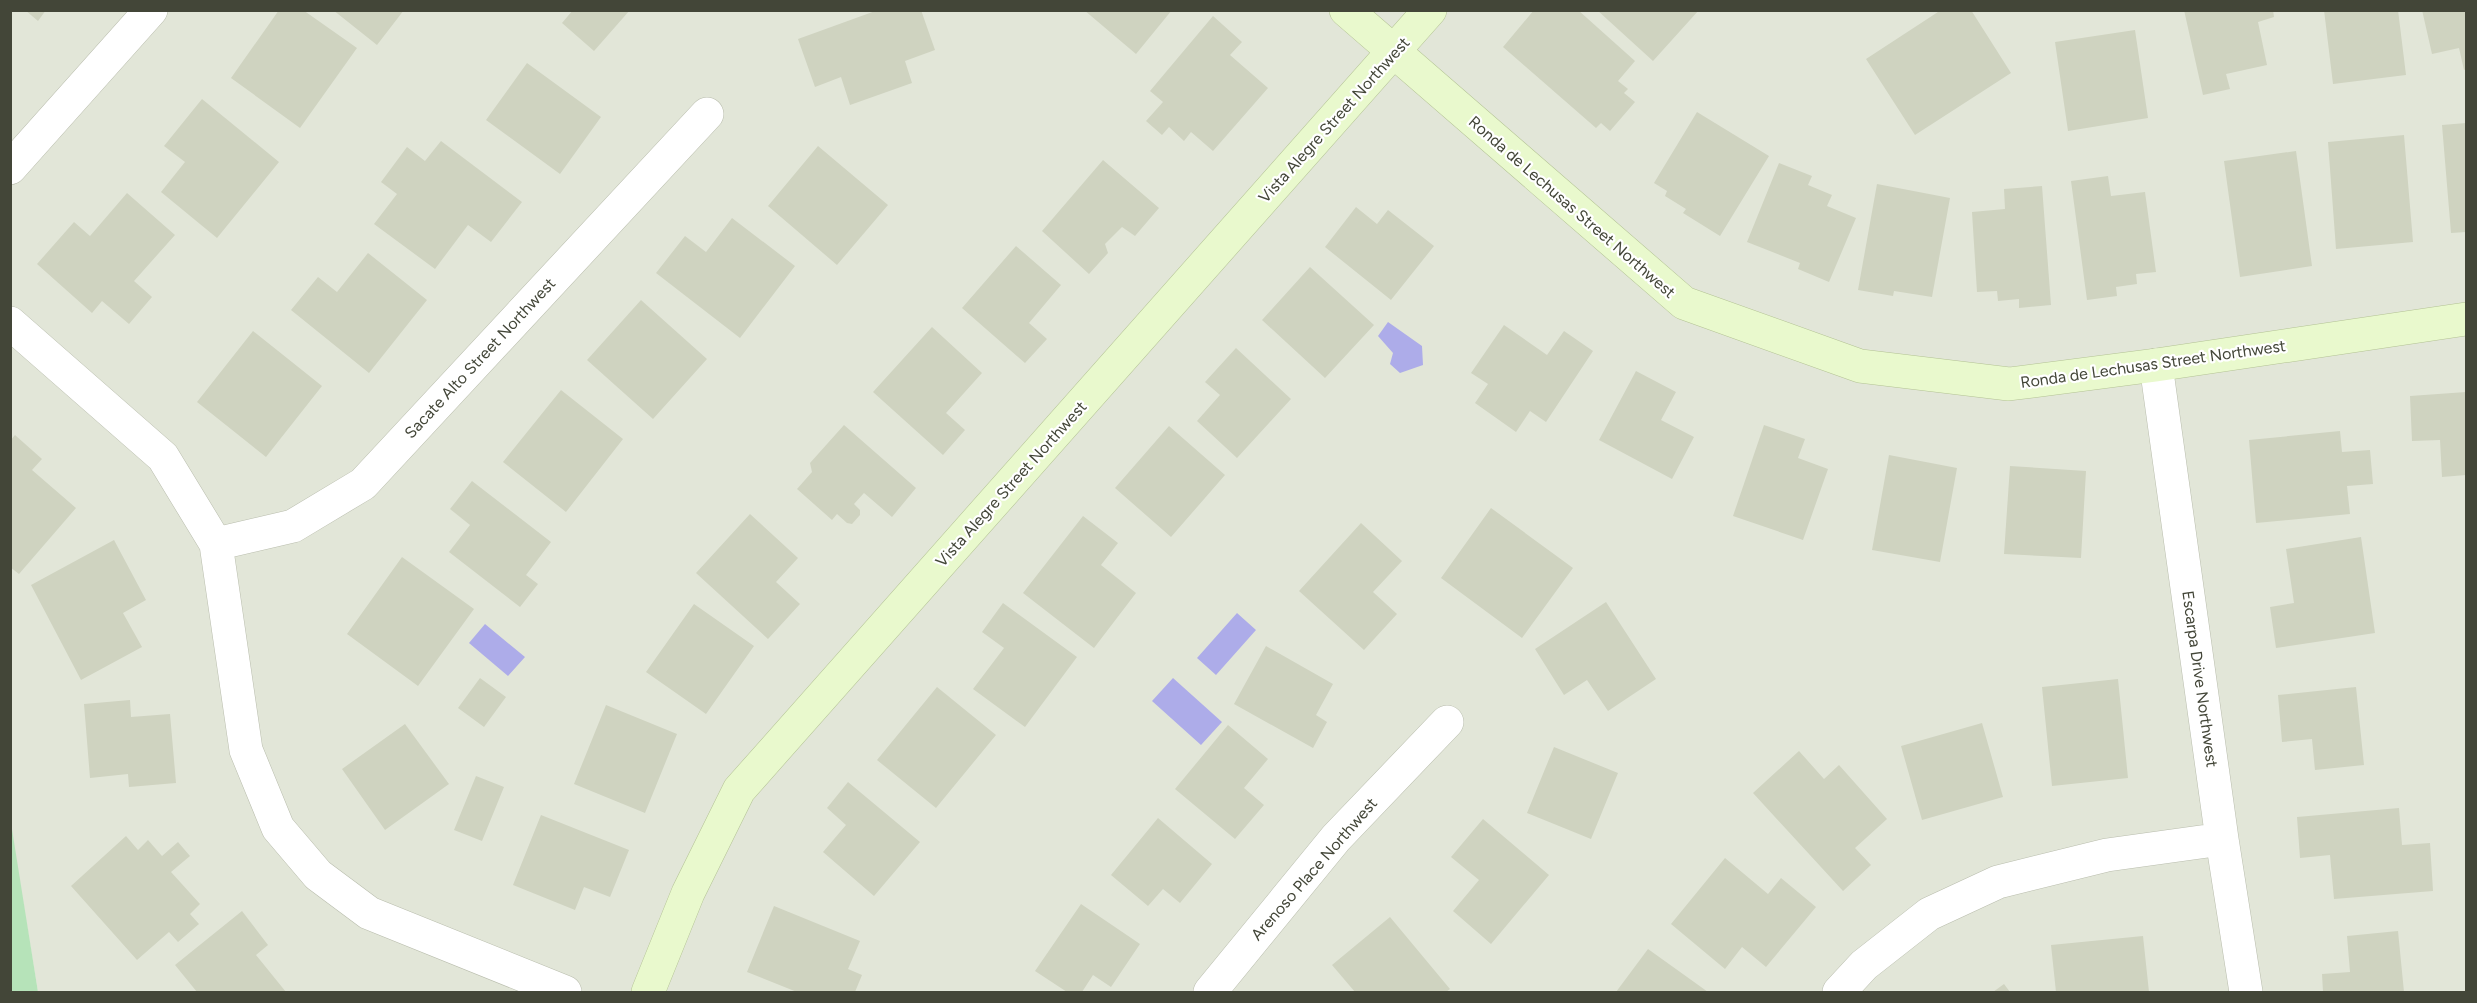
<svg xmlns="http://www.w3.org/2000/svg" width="2477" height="1003" font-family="Figtree,sans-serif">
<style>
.residential{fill:#e2e6d8}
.green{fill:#b6e3b9}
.water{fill:#adace9}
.building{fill:#cfd3c0}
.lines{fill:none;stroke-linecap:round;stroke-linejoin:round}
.street-casing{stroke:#b9bdad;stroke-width:34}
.secondary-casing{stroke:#b3c294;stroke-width:34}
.street{stroke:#fff;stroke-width:33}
.secondary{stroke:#e9f9cd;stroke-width:33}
.labels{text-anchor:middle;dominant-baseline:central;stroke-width:4.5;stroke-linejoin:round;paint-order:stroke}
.street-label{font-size:16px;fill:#434638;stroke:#fff}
</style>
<rect width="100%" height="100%" fill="#f0f3e9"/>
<path class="residential" d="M10,11h2456v981h-2428l-28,-169z"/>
<path class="green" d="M11,823l27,169h-27z"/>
<path class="water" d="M1388,322l34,24 1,19 -23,8 -10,-9 3,-11 -15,-17z
M1237,613l19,17 -40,45 -19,-17z
M485,624l40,33 -17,19 -39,-33z
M1173,678l49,44 -21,23 -49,-44z"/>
<path class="building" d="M25,10h21l-8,11z
M279,10h24l54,38 -57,80 -69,-50z
M333,10h71l-27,35z
M573,10h57l-36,41 -32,-28z
M878,10h43l14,40 -30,11 7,22 -62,22 -9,-28 -26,10 -17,-48z
M1084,10h88l-36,44z
M1534,10h44l57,51 -17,20 10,8 -4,4 11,9 -25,29 -9,-8 -5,5 -93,-81z
M1597,10h102l-46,51z
M1941,10h30l40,63 -96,62 -49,-76z
M2184,10h89l1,7 -16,5 9,43 -41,9 4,15 -27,6z
M2324,10h74l8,65 -73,9z
M2422,10h44v59l-2,1 -5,-22 -27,6z
M1213,16l29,26 -12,13 38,33 -55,63 -22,-19 -7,9 -15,-14 -7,8 -16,-14 17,-19 -13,-11z
M2135,30l13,88 -80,13 -13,-89z
M527,63l74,54 -41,57 -74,-54z
M202,99l77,63 -62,76 -56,-46 24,-30 -21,-16z
M1697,112l72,44 -49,80 -37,-23 3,-4 -21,-13 2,-5 -13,-8z
M2466,123v109l-15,1 -9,-108z
M2404,135l9,107 -77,7 -8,-107z
M441,141l81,61 -31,40 -23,-17 -33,44 -61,-45 23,-30 -16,-12 26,-35 18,14z
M818,146l70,59 -51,60 -69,-59z
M2296,151l16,115 -72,11 -16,-116z
M1103,160l56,48 -24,28 -13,-9 -17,17 3,9 -19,21 -47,-43z
M1779,163l33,13 -4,9 24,10 -5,11 29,12 -27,64 -31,-13 2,-6 -53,-21z
M2108,176l3,20 34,-4 11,80 -20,2 1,10 -21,3 1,9 -30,4 -16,-119z
M1877,184l73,14 -18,99 -38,-6 -1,5 -35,-6z
M2042,186l9,119 -32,3v-9l-21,2 -1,-10 -20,1 -5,-80 33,-3 -1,-20z
M127,193l48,42 -41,46 18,16 -23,27 -27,-23 -10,12 -55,-49 37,-42 16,14z
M1356,207l21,17 11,-14 46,36 -43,54 -66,-53z
M732,218l63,48 -55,72 -84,-65 29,-37 21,16z
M1016,246l45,39 -32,38 18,16 -22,24 -63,-55z
M368,253l59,47 -58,73 -78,-63 27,-33 19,15z
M1310,267l64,58 -49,53 -63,-58z
M641,300l66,59 -54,60 -66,-59z
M1504,325l43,30 17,-24 29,20 -47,71 -16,-11 -14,21 -41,-29 13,-19 -17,-11z
M932,327l50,46 -36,40 19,17 -22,25 -70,-63z
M253,331l69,55 -56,71 -69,-55z
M1236,348l55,51 -54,59 -40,-37 23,-26 -15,-13z
M1636,371l40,21 -15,28 33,17 -22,42 -73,-39z
M561,390l62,49 -57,73 -63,-50z
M2466,392v83l-24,2 -2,-37 -28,1 -2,-45z
M844,425l72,63 -24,29 -28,-24 -10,11 6,6v5l-8,9 -5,-1 -10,-9 -5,6 -35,-31 15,-17 -2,-9z
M1764,425l41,14 -7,19 30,11 -25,71 -70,-24z
M1169,426l56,49 -54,62 -56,-49z
M2340,431l2,21 28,-2 3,34 -26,2 3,28 -94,9 -7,-83z
M15,435l27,24 -10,11 44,38 -57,66 -9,-7v-126z
M1889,455l68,13 -17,94 -68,-12z
M2010,466l76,5 -5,87 -77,-4z
M472,481l79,61 -25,33 12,9 -18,23 -71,-55 21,-27 -20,-16z
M1491,508l82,60 -51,70 -81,-60z
M750,514l48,44 -22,24 24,22 -32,35 -72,-66z
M1083,516l35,27 -17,22 35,28 -42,55 -71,-55z
M1361,523l41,38 -29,31 24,22 -33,36 -65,-59z
M2361,537l14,96 -99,15 -6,-41 24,-4 -8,-54z
M114,540l32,60 -23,13 19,34 -61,33 -50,-95z
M402,557l72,52 -56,77 -71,-52z
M1606,602l50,77 -48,32 -21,-31 -23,15 -29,-46z
M1003,603l74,54 -52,70 -52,-38 31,-41 -22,-16z
M694,604l60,42 -48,68 -60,-42z
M1266,646l67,38 -17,31 11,7 -14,26 -79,-44z
M480,678l26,19 -22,30 -26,-19z
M2118,679l10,99 -76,8 -10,-99z
M937,687l59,48 -60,73 -59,-48z
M2356,687l8,78 -49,5 -3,-31 -30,3 -4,-47z
M130,700l1,17 39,-3 6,69 -47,4 -1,-13 -38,4 -6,-74z
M606,705l71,29 -32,79 -71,-29z
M1982,723l21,74 -81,23 -21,-74z
M405,724l44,60 -64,46 -43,-61z
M1228,725l40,34 -24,29 20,17 -29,34 -60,-50z
M1554,747l64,26 -27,66 -64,-26z
M1799,751l25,28 15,-14 48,54 -32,29 16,17 -28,26 -90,-98z
M476,776l28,11 -22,54 -28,-11z
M848,782l72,60 -46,54 -51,-44 23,-27 -19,-17z
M2399,808l3,37 28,-2 3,48 -99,8 -4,-44 -30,3 -3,-41z
M541,815l88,35 -19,47 -26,-10 -9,23 -62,-25z
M1158,818l54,46 -32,39 -17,-14 -15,17 -37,-31z
M1483,819l66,56 -58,69 -38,-33 26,-31 -28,-23z
M126,836l12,14 10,-10 14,16 16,-14 12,14 -19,16 29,32 -10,10 9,10 -21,18 -9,-10 -32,28 -66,-74z
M1725,858l43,36 13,-16 35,29 -50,60 -24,-20 -17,22 -54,-45z
M1081,904l59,40 -29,43 -18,-12 -11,17h-15l-32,-21z
M774,906l86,35 -12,28 14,6 -7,17h-58l-50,-20z
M242,911l26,34 -12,10 30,37h-89l-22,-27z
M1390,917l60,72 -4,3h-91l-23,-27z
M2398,931l6,61h-81l-1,-18 28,-2 -3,-36z
M2143,936l6,56h-93l-5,-47z
M1648,949l60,43h-92z
M2004,984l6,8h-17z"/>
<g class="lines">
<defs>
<path id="street" d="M10,168l141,-158
M10,323l153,134 53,87 30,206 32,78 40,47 51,38 196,79
M2156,365l66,474 24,153
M216,544l77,-18 70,-42 344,-370
M1210,992l126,-154 111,-116
M1839,992l25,-27 65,-51 69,-32 109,-27 115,-16"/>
<path id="secondary" d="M1346,10l338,293 176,63 149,18 147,-19 310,-46
M648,992l40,-99 51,-103 691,-780"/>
</defs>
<use href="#street" class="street-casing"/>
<use href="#secondary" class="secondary-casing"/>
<use href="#street" class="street"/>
<use href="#secondary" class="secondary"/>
</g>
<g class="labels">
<g class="street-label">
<text transform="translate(1334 120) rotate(-48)">Vista Alegre Street Northwest</text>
<text transform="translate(1572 207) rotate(41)">Ronda de Lechusas Street Northwest</text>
<text transform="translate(480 358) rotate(-47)">Sacate Alto Street Northwest</text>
<text transform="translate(2153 364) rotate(-8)">Ronda de Lechusas Street Northwest</text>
<text transform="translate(1011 484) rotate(-48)">Vista Alegre Street Northwest</text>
<text transform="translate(2200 679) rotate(82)">Escarpa Drive Northwest</text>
<text transform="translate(1314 869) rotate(-49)">Arenoso Place Northwest</text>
</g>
</g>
<rect width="2477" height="1003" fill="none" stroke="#434638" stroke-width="24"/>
</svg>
